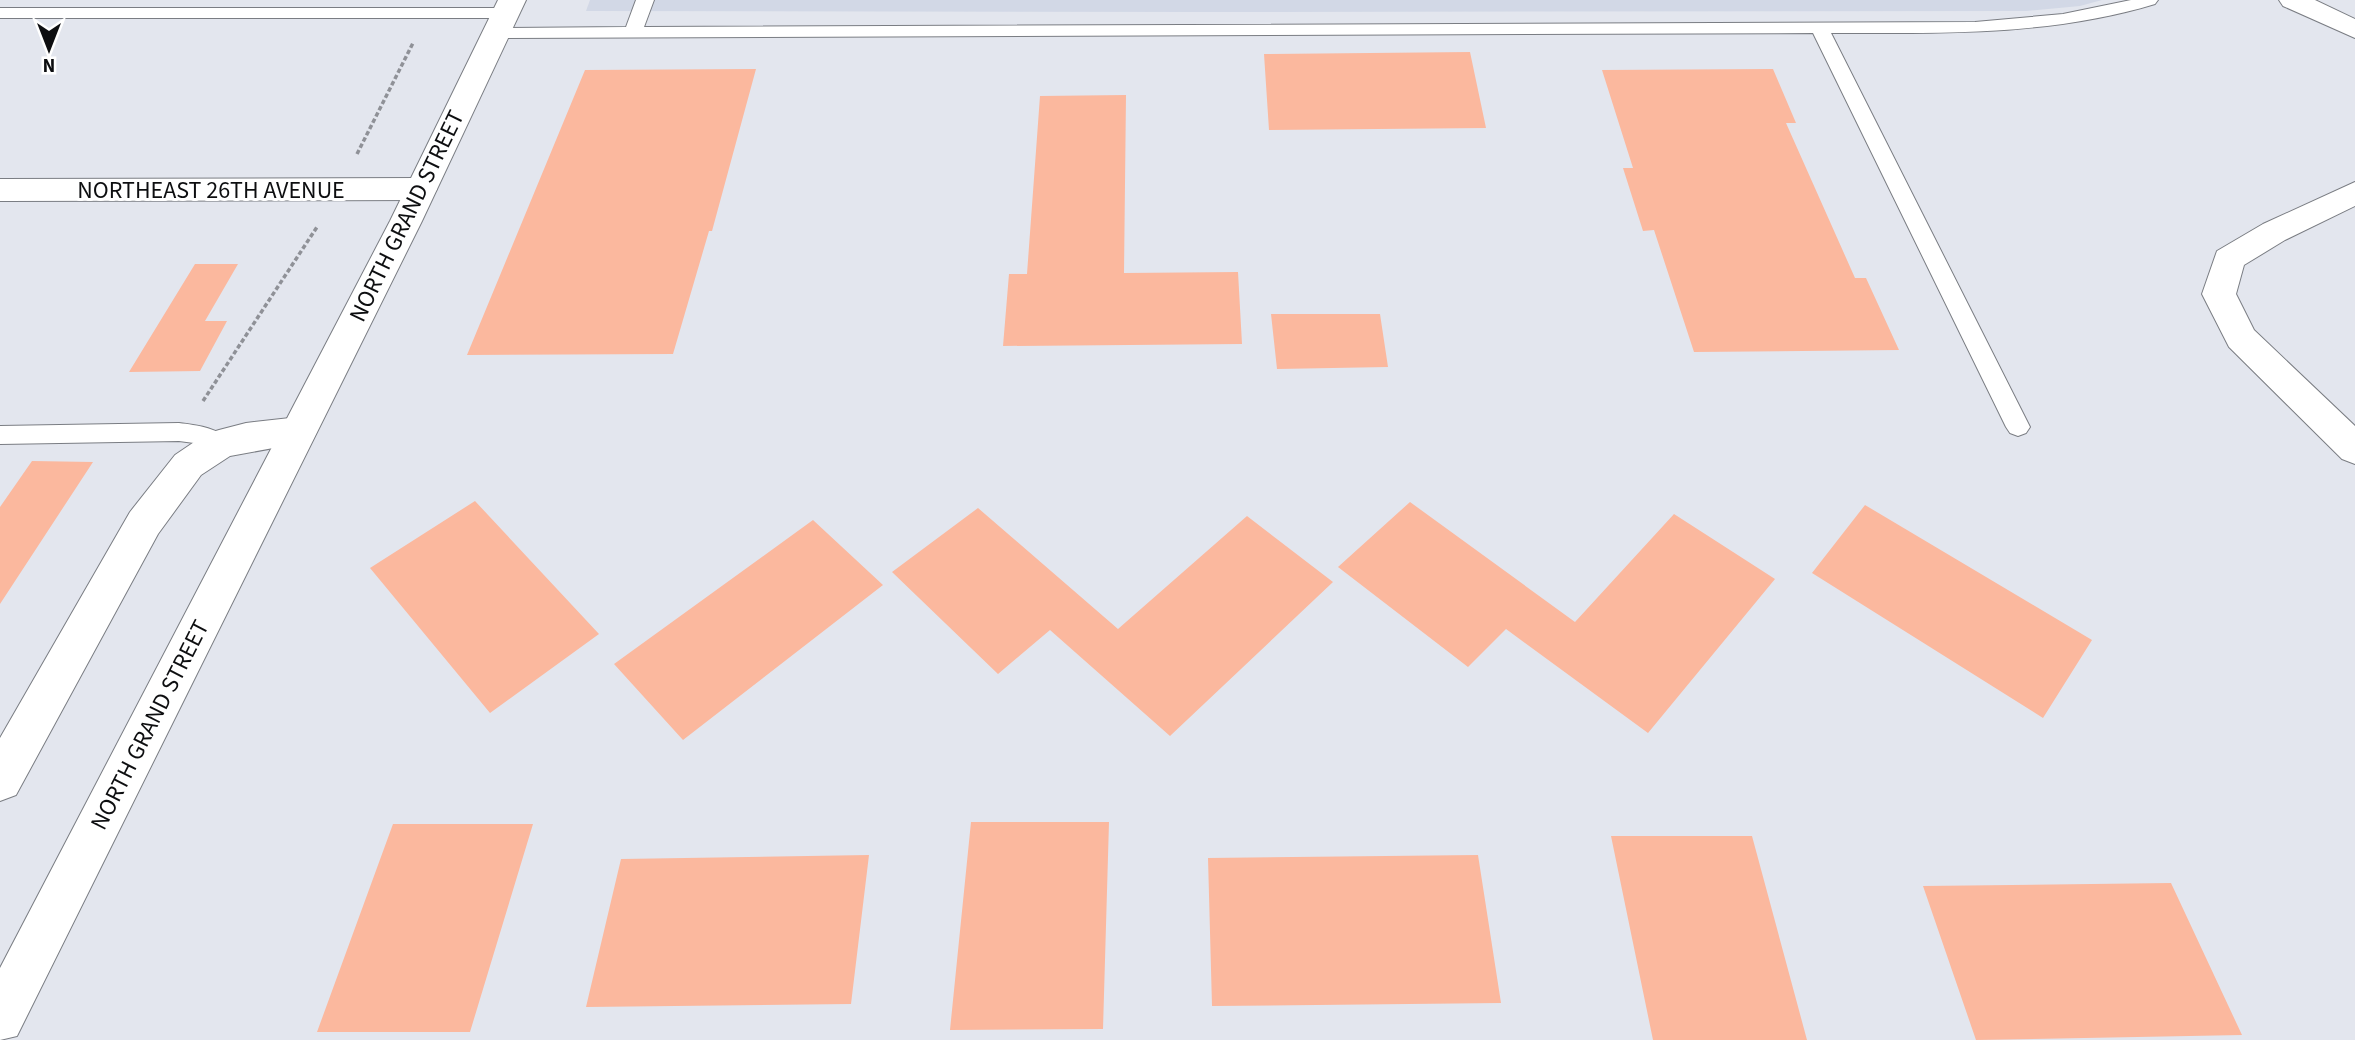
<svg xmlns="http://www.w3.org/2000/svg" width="2355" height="1040" font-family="'Source Sans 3',sans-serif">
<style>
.built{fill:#d2d8e6}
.building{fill:#fbb89e}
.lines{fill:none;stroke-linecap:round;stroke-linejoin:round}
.service-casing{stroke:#7a7d83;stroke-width:2}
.minor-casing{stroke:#7a7d83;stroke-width:2}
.secondary-casing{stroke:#7a7d83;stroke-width:2}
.path{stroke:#8f9197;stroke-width:3.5;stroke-dasharray:4.5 2.5;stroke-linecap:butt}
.service{fill:#fff;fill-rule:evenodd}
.minor{fill:#fff;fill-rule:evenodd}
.secondary{fill:#fff;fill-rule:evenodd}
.labels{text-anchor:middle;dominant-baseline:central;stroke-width:6;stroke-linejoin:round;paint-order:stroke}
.street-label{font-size:24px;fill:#0d0e10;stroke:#fff}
</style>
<rect width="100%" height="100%" fill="#e3e6ee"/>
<path class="built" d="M590,0h1512l-22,6 -54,5 -821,1 -619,-1z"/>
<path class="building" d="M1470,52l16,76 -217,2 -5,-76z
M756,69l-44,162h-3l-36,123 -206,1 118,-285z
M1773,69l23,54h-10l69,155h11l33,72 -205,2 -40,-122 -11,1 -20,-63h10l-31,-98z
M1126,95l-2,178 114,-1 4,72 -239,2 6,-72h18l13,-178z
M195,264h43l-33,57h22l-27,50 -71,1z
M1271,314h109l8,53 -111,2z
M32,461l61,1 -93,142v-97z
M475,501l124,133 -109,79 -120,-145z
M1410,502l165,120 99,-108 101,65 -127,154 -142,-104 -38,38 -130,-100z
M1865,505l227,135 -49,78 -231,-145z
M978,508l140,121 129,-113 86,66 -163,154 -120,-106 -52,44 -106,-102z
M813,520l70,65 -200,155 -69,-76z
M971,822h138l-6,207 -153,1z
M393,824h140l-63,208h-153z
M1611,836h141l55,204h-154z
M869,855l-18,149 -265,3 35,-148z
M1478,855l23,148 -289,3 -4,-148z
M2171,883l71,152 -266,5 -53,-154z"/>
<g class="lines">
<defs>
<path id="service" d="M636,0h18l-10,27 1331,-5 88,-8 68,-14h27l-3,4c-105,32 -214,29 -324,29l199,394 -4,6 -8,3 -8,-3 -4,-6 -193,-394 -1317,5 -9,-5 9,-5 130,-1z
M0,8h505l9,5 -9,5h-505z
M179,423c17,2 43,5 52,21l-4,7 -8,2 -25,-10 -15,-2 -179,3v-18z"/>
<path id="minor" d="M2279,0h36l40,19v19l-72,-32z
M421,178l11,4 5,7 -5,7 -11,4 -421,1v-22z
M2355,182v24l-70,34 -41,25 -8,29 18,36 101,96v38l-13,-5 -113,-112 -27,-53 15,-43 46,-27z
M299,417l13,4 5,10 -5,10 -82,15 -29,19 -43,59 -142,261 -16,6v-63l130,-226 45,-57 31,-21 13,-4 27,-7z"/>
<path id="secondary" d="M498,0h28l-104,221 -405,815 -17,4v-72l390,-747z"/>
</defs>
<use href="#service" class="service-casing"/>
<use href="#minor" class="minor-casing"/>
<use href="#secondary" class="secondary-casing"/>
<path class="path" d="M357,154l56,-111
M203,401l114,-174"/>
<use href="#service" class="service"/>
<use href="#minor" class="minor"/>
<use href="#secondary" class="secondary"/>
</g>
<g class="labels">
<g class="street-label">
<text x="211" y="190">NORTHEAST 26TH AVENUE</text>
<text transform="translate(407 216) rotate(-64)">NORTH GRAND STREET</text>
<text transform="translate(150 725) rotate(-63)">NORTH GRAND STREET</text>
</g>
</g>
<g transform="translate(49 49) rotate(180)" stroke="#ffffff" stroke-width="5" paint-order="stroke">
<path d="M0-5L12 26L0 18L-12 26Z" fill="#0d0e10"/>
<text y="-10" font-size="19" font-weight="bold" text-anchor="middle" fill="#0d0e10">N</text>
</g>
</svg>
